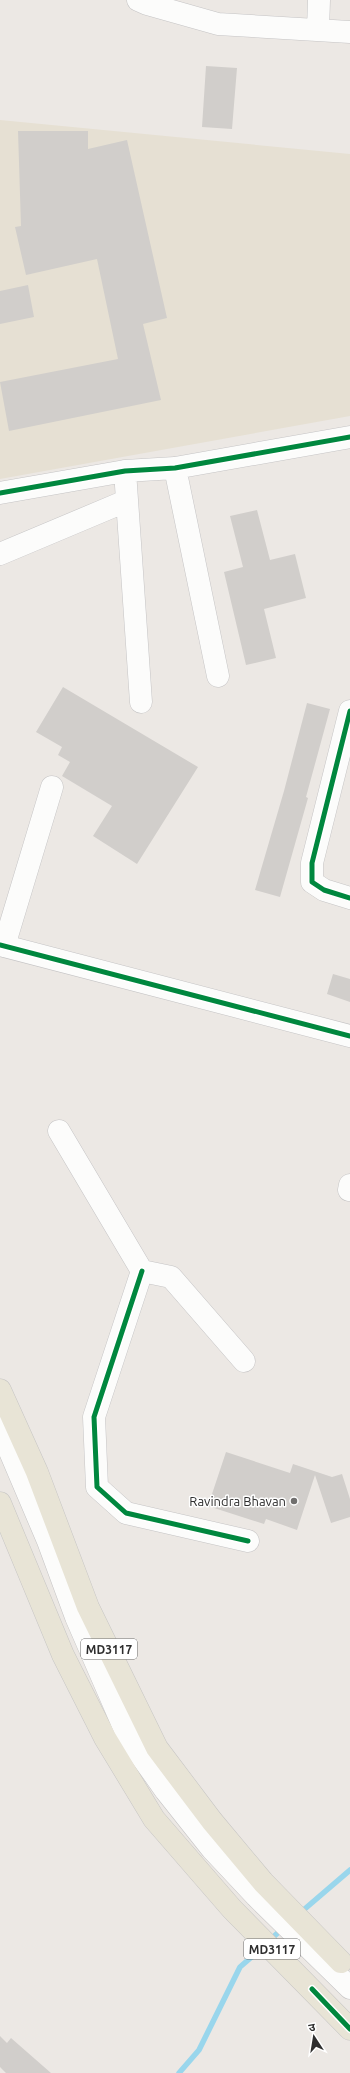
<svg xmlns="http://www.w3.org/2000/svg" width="350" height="2073" font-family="Ubuntu,'Noto Sans Devanagari',sans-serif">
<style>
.education{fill:#e6e0d3}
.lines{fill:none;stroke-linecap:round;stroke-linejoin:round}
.stream{stroke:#99d6ec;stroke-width:5.5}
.building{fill:#d1cecb}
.minor-casing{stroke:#c5c4c5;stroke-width:23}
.major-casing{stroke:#c6c5c4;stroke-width:23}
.minor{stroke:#fcfcfb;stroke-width:22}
.major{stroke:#e8e4d6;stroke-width:22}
.cycleway-casing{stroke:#fff;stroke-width:8}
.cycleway{stroke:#00873e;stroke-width:5}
.poi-dot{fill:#706f6e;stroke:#fff;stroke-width:1.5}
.labels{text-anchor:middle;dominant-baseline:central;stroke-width:3;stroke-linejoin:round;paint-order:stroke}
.shield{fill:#fff;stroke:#6d6d6d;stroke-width:1}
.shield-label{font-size:12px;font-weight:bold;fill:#2e2e2e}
.poi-label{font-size:13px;fill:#2e2e2e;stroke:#fff;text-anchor:end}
</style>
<rect width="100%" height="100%" fill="#ece8e4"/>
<path class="education" d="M0,120l350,34v262l-350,63z"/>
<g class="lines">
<path class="stream" d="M300,1913l50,-43
M269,1941l14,-13
M179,2073l20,-23 41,-83 23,-20"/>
</g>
<path class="building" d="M206,66l31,2 -5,61 -30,-2z
M18,131h70v18l39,-9 40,178 -24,6 18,76 -152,31 -9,-49 118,-23 -21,-100 -71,16 -11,-48 6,-1z
M28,285l6,32 -34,7v-33z
M257,510l13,50 25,-6 11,44 -42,11 12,49 -30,7 -22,-93 19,-5 -13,-51z
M63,687l135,80 -61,97 -44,-28 19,-30 -50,-30 8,-14 -12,-7 4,-8 -26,-15z
M307,703l23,6 -24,88 2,1 -28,99 -25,-7 29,-99z
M333,974l17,5v23l-23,-8z
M226,1452l64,21 3,-9 39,13 10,-3 8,25v18l-19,6 -16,-48 -18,55 -31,-11 -2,5 -56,-18z
M0,2036l7,7 4,-5 40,35h-45l-6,-6z"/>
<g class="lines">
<defs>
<path id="minor" d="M138,0l9,4 71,20 132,8
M318,30l1,-30
M175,468l43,208
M125,471l16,231
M0,493l125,-22 50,-3 175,-31
M0,554l126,-53
M350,711l-38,152v19l12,8 26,8
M0,945l350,91
M4,946l48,-159
M59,1131l83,140 29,6 73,84
M349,1190l1,-5
M142,1271l-48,146 3,70 29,26 122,28
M0,1428l48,113 28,76 53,122 37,52 46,58 44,47 94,92"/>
<path id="major" d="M0,1390l37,82 51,135 69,141 55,73 51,61 78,80
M0,1503l63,152 42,83 49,81 78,90 118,120"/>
</defs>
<use href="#minor" class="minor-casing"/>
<use href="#major" class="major-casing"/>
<use href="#minor" class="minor"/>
<use href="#major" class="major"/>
<defs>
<path id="cycleway" d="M0,493l125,-22 50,-3 175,-31
M350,711l-38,152v19l12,8 26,8
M0,945l350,91
M142,1271l-48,146 3,70 29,26 122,28
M312,1989l38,40"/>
</defs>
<use href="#cycleway" class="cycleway-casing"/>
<use href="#cycleway" class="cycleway"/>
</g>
<circle class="poi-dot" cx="294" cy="1501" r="4"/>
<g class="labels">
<g class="shield">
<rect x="81" y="1639" width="56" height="20" rx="3"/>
<rect x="244" y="1939" width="56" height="20" rx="3"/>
</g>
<g class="shield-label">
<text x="109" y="1649">MD3117</text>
<text x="272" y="1949">MD3117</text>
</g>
<g class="poi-label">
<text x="286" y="1501">Ravindra Bhavan</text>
</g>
</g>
<g transform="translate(314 2037) rotate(348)" stroke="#ffffff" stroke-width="3" paint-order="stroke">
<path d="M0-3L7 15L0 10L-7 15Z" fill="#2e2e2e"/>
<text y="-6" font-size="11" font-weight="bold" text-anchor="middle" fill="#2e2e2e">उ</text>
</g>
</svg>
